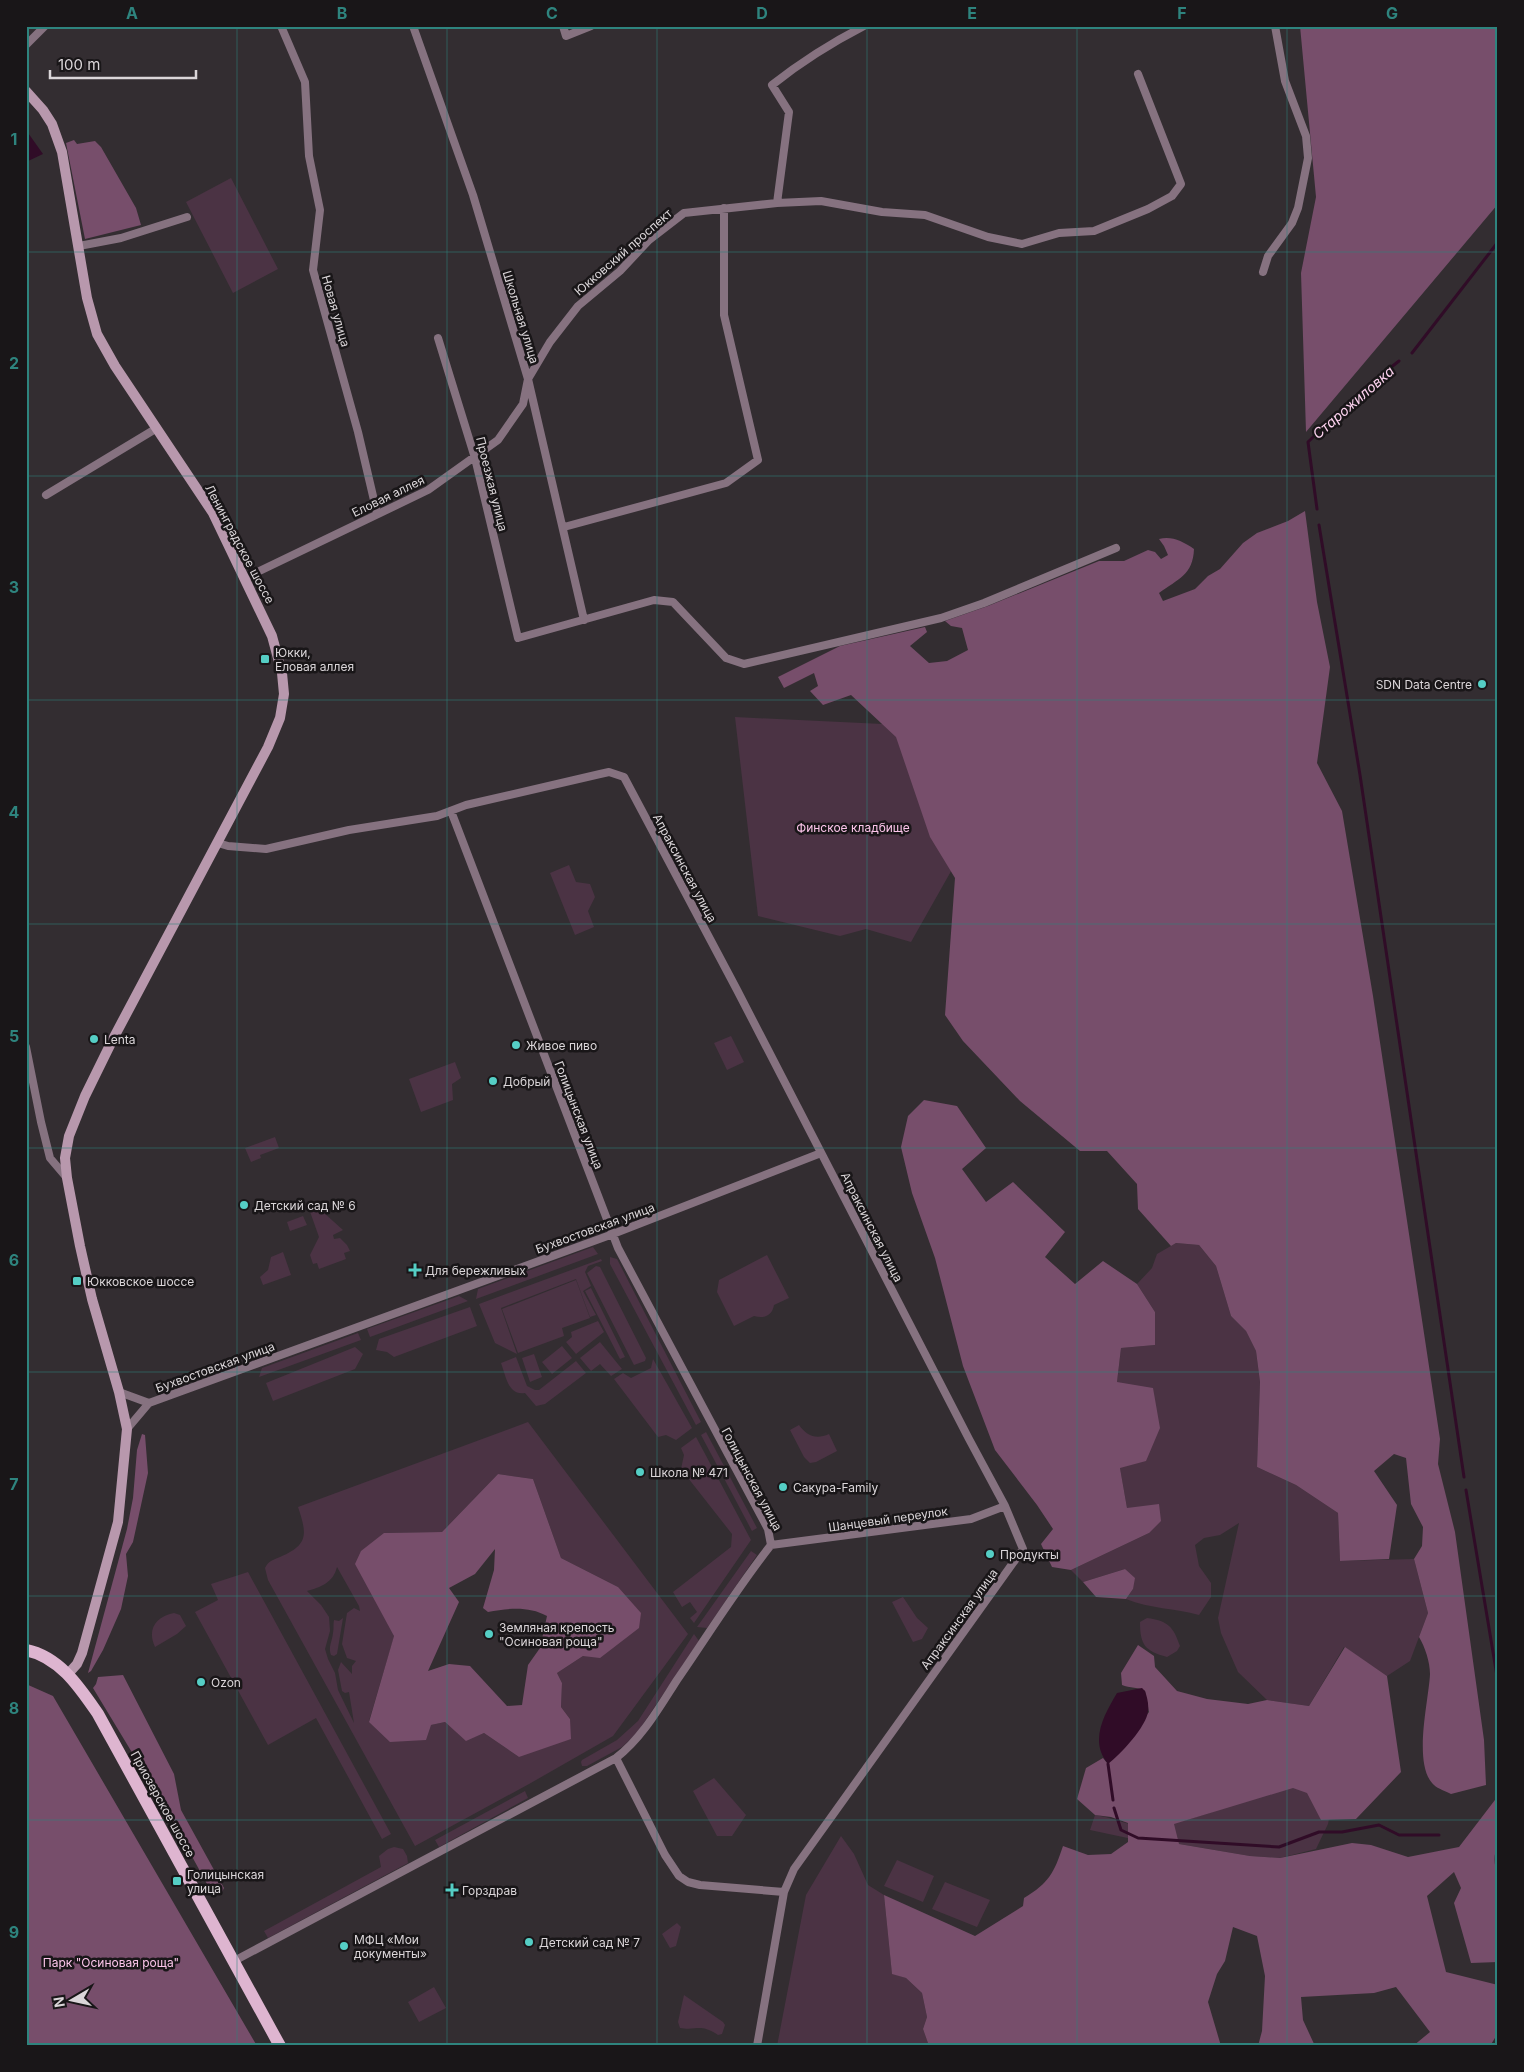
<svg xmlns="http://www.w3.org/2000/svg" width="1524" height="2072" font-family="Inter,sans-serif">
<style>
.green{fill:#4b3344;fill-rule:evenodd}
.forest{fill:#774e6b;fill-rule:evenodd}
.water{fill:#300c27}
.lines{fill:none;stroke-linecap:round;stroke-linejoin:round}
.stream{stroke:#300c27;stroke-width:3}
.minor{stroke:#867280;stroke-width:8}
.secondary{stroke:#b898ad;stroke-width:10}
.primary{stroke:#deb5d0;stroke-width:12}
.grid{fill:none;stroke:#2e847e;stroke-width:1;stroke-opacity:0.55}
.poi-dot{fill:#55cec5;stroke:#191618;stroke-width:2}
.labels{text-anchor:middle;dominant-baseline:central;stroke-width:5;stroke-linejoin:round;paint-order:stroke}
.street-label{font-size:12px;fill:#dbd6d9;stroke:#191618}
.poi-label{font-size:12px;fill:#dbd6d9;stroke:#191618;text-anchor:start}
.park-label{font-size:12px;fill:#fcc5ea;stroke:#191618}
.water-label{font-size:14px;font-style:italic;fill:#fed3f0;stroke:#191618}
.neatline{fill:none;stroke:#2e847e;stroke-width:2}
.grid-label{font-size:16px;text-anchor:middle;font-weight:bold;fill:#2e847e}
</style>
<rect width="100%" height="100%" fill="#332d31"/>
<path class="green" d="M231,178l47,91 -45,24 -47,-91z
M232,530h3l13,24 -2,2c-11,-2 -12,-14 -15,-24z
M735,717l232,11 -4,122 -52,92 -45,-13 -26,7 -82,-20z
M569,865l7,17 14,2 5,13 -7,14 6,16 -19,8 -25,-62z
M731,1036l13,26 -17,8 -13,-27z
M455,1062l6,16 -9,6 1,16 -32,12 -12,-33z
M275,1137l4,11 -19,7 1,3 -10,4 -6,-14z
M314,1204l29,26 -10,5 1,4 6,-1 7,7 3,6 -6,2 2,6 -27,10 -2,-6 -4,1 -3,-9 9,-18 -11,-31z
M303,1216l4,9 -17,6 -3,-9z
M1176,1243l23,2 17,21 15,50 15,15 10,20 4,31 -3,85 39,18 42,28 2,48 74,-2 14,54 -18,48 -23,15 -43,-29 -35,59 -42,-6 -29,-28 -17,-39 -3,-15 21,-95 -19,12 -16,3 -9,7 4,21 12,17v14l-12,18c-24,-7 -49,-6 -73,-16l7,-10 -8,-20 -42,13 -12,-12 78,-37 -22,-25 -7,-40 -3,-86 4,-34 34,-3v-33l-18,-28 15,-16 5,-14z
M593,1247l5,7 -122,45 2,-10z
M283,1252l8,23 -28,10 -3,-8 8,-7 3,-13z
M767,1255l22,43 -15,7c-2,11 -10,14 -20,11l-20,10 -17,-34 2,-12z
M610,1257l7,2 84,163 -5,3 -86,-161z
M601,1259l1,2 -14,5 -3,6 6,14 -8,5 13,24 -6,2 -14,-38 -75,29 16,46 -22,-11 -16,-39z
M596,1266l4,1 46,91 -1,3 -11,4 -47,-92z
M576,1280l14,38 -28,10 2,8 -46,17 -16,-44z
M591,1288l34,69 -5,2 -35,-68z
M459,1296l9,5 -98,36 -3,-8z
M470,1307l7,19 -83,31 -7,-5 -11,-2 3,-11z
M598,1321l6,11 -28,22 -10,-12 6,-5 -1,-5z
M358,1333l3,7 -102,37 3,-9z
M600,1342l22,27 -11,7 -11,-12 -9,7 -11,-13z
M562,1346l10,12 -20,16 -10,-12z
M355,1347l8,7 -8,15 -82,32 -7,-18z
M534,1354l8,23 -12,5 -8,-24z
M516,1357l11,29 8,4h4l37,-29 10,12 -41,31 -9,2 -11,-13c-17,3 -19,-17 -24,-30z
M653,1359l39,69 -16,12 -10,-5 -8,2 -44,-58 9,-6 8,5 20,-10z
M528,1422l160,212 -75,102 -84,48 -114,62 -147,-266 -3,-12c3,-7 8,-8 15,-11 29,-12 27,-23 18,-50zM498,1474l35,5 28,79 57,29 -35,69 -26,17 5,10 -1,24 9,12 -51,38 -35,-24 -18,7 -21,-18 -14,3 -62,-4 25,-84 -10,-104 58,-1zM337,1567l22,39 1,5 -6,-3 -7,5 -5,31 5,14 9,3 -4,5v8l-11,-12 -3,8 4,21 3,2 4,-1 5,31 -16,-33 -3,-17 -7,-14 -3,-10 5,-18 -1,-14 -8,-12 -14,-14c14,-4 26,-8 30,-24z
M799,1425c8,11 17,15 30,9l8,17 -21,11 -6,1 -6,-6 -14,-27z
M706,1432l51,96 -5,3 -51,-96z
M696,1437l55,103 -57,83 -4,-5 7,-6 -7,-10 -8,5 -9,-15 58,-45 1,-13 -51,-65 3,-14 -3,-7z
M751,1551l6,4 -50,73 -10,-1z
M248,1572l143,262 -9,5 -66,-121 -48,27 -73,-133 23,-12 -7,-16z
M903,1597l14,21 11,10 -6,11 -9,3 -21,-40z
M174,1613l6,2 6,11 -9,8 -22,13c-8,-17 0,-30 19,-34z
M343,1618l-6,36 -3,2 -3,-1c-3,-8 1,-13 2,-22 1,-4 0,-9 1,-13l5,1z
M1147,1618c21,3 26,8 33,28l-3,5 -10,6c-22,-6 -27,-12 -27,-35z
M694,1634l5,7 -62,92 -15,14 -35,19h-5l-1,-4 1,-2 35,-20 21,-19z
M714,1778l32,37 -14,21h-15l-24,-45z
M1297,1778l34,31 -3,15 -12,25 -36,9 -30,-2 -71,-12 -42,-4 -47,-10 5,-15c15,2 30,9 45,11 40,5 118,-33 157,-48z
M525,1791l3,7 -89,49 -4,-7z
M841,1836l13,18 14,31 16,10 8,78 14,5 16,15 5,24 -4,12 6,17h-152l29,-151z
M394,1847l9,2 4,7 1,7 -140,75 -4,-7 117,-64 -2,-11 9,-7z
M897,1860l37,16 -11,26 -39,-16z
M945,1882l45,18 -13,27 -45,-18z
M677,1923l4,4 -5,19 -6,2 -8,-14z
M434,1987l12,21 -27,14 -11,-20z
M684,1995l39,27 2,3 -3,9 -4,1c-18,-12 -21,-4 -38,-7l-2,-6z"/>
<path class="forest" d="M1300,26h198v178l-192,228 -5,-159 15,-76z
M74,140l3,4 18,-3 6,6 35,61 5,17 -56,14 -19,-96z
M1305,511l12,91 13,65 -13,96 25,48 31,185 67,443 -2,25 17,68 29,208 2,45 -35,9c-5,-3 -13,-5 -17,-9 -22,-20 -5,-85 -4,-111 0,-12 -5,-27 -11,-37l9,-24 -14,-54 8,-13 1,-19 -12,-23 -5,-46 -12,-4 -20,17 23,34 -8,54 -49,2 -2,-48 -42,-28 -39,-18 3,-85 -4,-31 -10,-20 -15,-15 -15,-50 -17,-21 -23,-2 -5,3 -33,-37 -1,-25 -30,-33h-27l-60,-50 -57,-60 -18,-26 10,-137 -25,-41 -34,-100 -45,-42 -28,10 -13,-14 8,-5 -4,-13 -30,15 -6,-11 62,-31 85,-19 2,5 -17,14 19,17 18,-2 21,-11 -6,-22 -11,-2 -6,-5 43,-15 111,-45h25l24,-11 7,2 6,7 7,-4 -4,-9 -5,-7c13,-3 23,2 35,10 -1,26 -16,30 -35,44l4,8 32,-12 13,-13 12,-7 23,-26 14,-10 31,-12z
M924,1100l33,6 29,42 -24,21 24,33 27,-20 52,50 -20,25 30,27 28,-23 34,23 18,28v33l-34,3 -4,34 36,6 7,40 -14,33 -26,7 7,40 32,-4 2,17 -12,12 -78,37 -19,-3 -11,-23 12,-15 -16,-24 -42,-55 -32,-84 -28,-108 -23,-65 -11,-46 7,-31z
M142,1434l3,1 3,38 -15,69 -7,12 2,22 -7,33 -18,41 -12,21 -3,2 39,-144 6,-31 4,-48z
M498,1474l35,5 28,79 57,29 23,26 -2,15 -39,30 -17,-2 -26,17 5,10 -1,24 9,12 1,20 -52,18 -35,-24 -18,8 -21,-19 -14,3 -5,15 -36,2 -21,-20 25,-86 -39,-72 6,-13 23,-18 58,-1zM495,1549l-1,21 -11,38 5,4c21,-4 41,-6 59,4l-7,32 -12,17 -6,40 -15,1 -37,-40 -21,-2 -21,7 31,-69 -10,-14 26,-14z
M1125,1569l10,9 -2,11 -7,10 -30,-2 -13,-15z
M1138,1645l16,11 1,11 22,24 30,8 41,5 19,-4 42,6 36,-59 42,29 14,96 -45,47 -35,1 -14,-27 -14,-5 -119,36 5,20 71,12 30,2 72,-15 19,2 37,12 51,-10 39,-51v48c-5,11 -4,21 0,33v85l-27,1 -17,-60 7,-15 -7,-16 -27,24 19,76 52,13v48l-8,13h-77l17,-14 -34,-45 -22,6 -73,4 2,23 12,26h-57l4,-15 3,-55 -8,-40 -24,-9 -8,34 -8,13 -9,28 13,44h-292l-6,-17 4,-12 -5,-24 -16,-15 -14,-4 -8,-79 91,41 48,-30 1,-8c25,-15 30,-25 39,-52l25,9 23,-1 17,-12v-19l-17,-6 -16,-2 -18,-16 9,-31 17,-10 5,6 41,-52 -4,-21c-5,-4 -16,-3 -23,-6l-1,-12z
M123,1675l51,99 7,36 43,78 -2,4 -9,3 -48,-88 -72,-119 3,-4 2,-7z
M26,1684l27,12 204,350h-231z"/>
<path class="water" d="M26,130l17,24 -17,8z
M1142,1688l3,3c2,6 4,13 3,20 -1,15 -28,44 -40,53 -19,-23 -4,-49 9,-71z"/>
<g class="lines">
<path class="stream" d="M1412,353l86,-111
M1317,509l-9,-67 54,-52 37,-29
M1319,525l41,250 104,702
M1466,1490l32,192
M1108,1764l5,36
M1114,1808l7,22 17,8 141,9 40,-15h23l37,-7 20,10h40"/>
<path class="minor" d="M281,26l24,56 4,74 11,54 -7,60 45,162 19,81
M413,26l60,169 55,184 56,241
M563,26l3,10 25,-10
M26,45l19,-19
M777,203l44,-2 61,11 43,3 63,22 34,7 37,-11 35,-2 54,-22 24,-13 9,-12 -43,-110
M79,246l42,-8 66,-21
M1263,272l5,-16 24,-33 6,-15 10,-50 -2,-22 -21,-55 -10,-55
M438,338l37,120 43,180 136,-38 19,2 53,56 18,6 197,-46 43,-15 132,-55
M46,495l111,-67
M564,527l162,-44 32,-23 -34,-145v-107
M245,578l183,-88 70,-50 25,-36 5,-25 22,-37 28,-36 42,-35 29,-31 35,-27 93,-10 12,-91 -17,-27c29,-23 59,-42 92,-59
M218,843l10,3 38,3 83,-19 88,-14 29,-11 134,-31 9,-2 15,5 112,211 233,451 36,67 18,43 -229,320 -10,23 -27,154
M26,1047l15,75 9,36 17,20
M119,1392l30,11
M127,1429l22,-26 464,-169 208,-81
M771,1545l200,-26 34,-13
M616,1758l49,97 14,21 9,6 12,3 84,7
M234,1961l382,-203c26,-20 43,-50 61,-78 31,-45 60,-92 94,-135l-3,-16 -150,-281 -167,-437"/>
<path class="secondary" d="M26,91l17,19 9,14 10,28 25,146 10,36 18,32 98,147 59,123 10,37 2,21 -4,24 -12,29 -155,292 -28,57 -16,40 -4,22 2,20 13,68 12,53 27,93 8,37 -9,93 -36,131 -5,11 -9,10"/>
<path class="primary" d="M26,1650c34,7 54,38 72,64l182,332"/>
</g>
<path class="grid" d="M237,26v2020M447,26v2020M657,26v2020M867,26v2020M1077,26v2020M1287,26v2020M26,252h1472M26,476h1472M26,700h1472M26,924h1472M26,1148h1472M26,1372h1472M26,1596h1472M26,1820h1472"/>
<g class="poi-dot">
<rect x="260" y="654" width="10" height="10" rx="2.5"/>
<circle cx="1482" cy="684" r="5"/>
<circle cx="94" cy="1039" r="5"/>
<circle cx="516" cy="1045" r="5"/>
<circle cx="493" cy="1081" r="5"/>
<circle cx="244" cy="1205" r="5"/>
<path d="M412.5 1262.5h5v5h5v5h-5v5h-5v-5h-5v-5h5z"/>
<rect x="72" y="1276" width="10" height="10" rx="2.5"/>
<circle cx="640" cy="1472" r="5"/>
<circle cx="783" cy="1487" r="5"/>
<circle cx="990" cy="1554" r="5"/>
<circle cx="489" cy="1634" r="5"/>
<circle cx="201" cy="1682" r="5"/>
<rect x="172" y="1876" width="10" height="10" rx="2.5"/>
<path d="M449.5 1882.5h5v5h5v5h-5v5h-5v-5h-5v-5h5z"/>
<circle cx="529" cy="1942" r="5"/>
<circle cx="344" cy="1946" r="5"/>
</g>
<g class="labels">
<g class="street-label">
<text transform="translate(623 252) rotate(-41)">Юкковский проспект</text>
<text transform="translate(336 311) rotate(74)">Новая улица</text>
<text transform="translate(521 317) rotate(73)">Школьная улица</text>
<text transform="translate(492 484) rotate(76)">Проезжая улица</text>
<text transform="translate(388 496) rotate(-26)">Еловая аллея</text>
<text transform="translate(240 544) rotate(62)">Ленинградское шоссе</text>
<text transform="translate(685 868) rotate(62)">Апраксинская улица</text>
<text transform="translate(579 1115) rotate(69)">Голицынская улица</text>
<text transform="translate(872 1227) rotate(63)">Апраксинская улица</text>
<text transform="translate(595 1228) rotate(-20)">Бухвостовская улица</text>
<text transform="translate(215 1367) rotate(-20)">Бухвостовская улица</text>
<text transform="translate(752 1479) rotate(62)">Голицынская улица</text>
<text transform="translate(888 1519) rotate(-8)">Шанцевый переулок</text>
<text transform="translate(959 1619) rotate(-54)">Апраксинская улица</text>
<text transform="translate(163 1804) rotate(61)">Приозерское шоссе</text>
</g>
<g class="poi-label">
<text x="275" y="652">Юкки,<tspan x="275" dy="14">Еловая аллея</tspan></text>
<text x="1472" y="684" text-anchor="end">SDN Data Centre</text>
<text x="104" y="1039">Lenta</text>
<text x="526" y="1045">Живое пиво</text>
<text x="503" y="1081">Добрый</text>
<text x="254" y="1205">Детский сад № 6</text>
<text x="425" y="1270">Для бережливых</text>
<text x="87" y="1281">Юкковское шоссе</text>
<text x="650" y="1472">Школа № 471</text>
<text x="793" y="1487">Сакура-Family</text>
<text x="1000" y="1554">Продукты</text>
<text x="499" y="1627">Земляная крепость<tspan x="499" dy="14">"Осиновая роща"</tspan></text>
<text x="211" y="1682">Ozon</text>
<text x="187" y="1874">Голицынская<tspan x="187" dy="14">улица</tspan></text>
<text x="462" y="1890">Горздрав</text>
<text x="354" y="1939">МФЦ «Мои<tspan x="354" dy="14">документы»</tspan></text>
<text x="539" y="1942">Детский сад № 7</text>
</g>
<g class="park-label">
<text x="853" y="827">Финское кладбище</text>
<text x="111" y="1962">Парк "Осиновая роща"</text>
</g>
<g class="water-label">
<text transform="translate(1353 402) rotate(-41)">Старожиловка</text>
</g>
</g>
<rect width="1524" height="2072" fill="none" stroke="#191618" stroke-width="55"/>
<g transform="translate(72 2000) rotate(261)" stroke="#191618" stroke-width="4" paint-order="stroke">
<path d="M0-4L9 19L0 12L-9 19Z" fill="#dbd6d9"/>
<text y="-8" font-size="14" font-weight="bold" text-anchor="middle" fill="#dbd6d9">N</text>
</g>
<path d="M50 70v8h146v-8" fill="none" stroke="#dbd6d9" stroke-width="2.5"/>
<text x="58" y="70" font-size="15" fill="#dbd6d9" stroke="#191618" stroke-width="4" paint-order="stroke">100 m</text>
<rect x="28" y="28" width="1468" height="2016" class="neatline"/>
<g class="grid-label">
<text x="132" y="19">A</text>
<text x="342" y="19">B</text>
<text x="552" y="19">C</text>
<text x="762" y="19">D</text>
<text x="972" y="19">E</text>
<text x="1182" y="19">F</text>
<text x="1392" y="19">G</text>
<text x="14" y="145">1</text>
<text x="14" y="369">2</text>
<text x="14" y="593">3</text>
<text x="14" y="818">4</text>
<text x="14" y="1042">5</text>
<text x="14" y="1266">6</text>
<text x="14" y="1490">7</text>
<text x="14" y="1714">8</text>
<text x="14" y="1938">9</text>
</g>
</svg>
